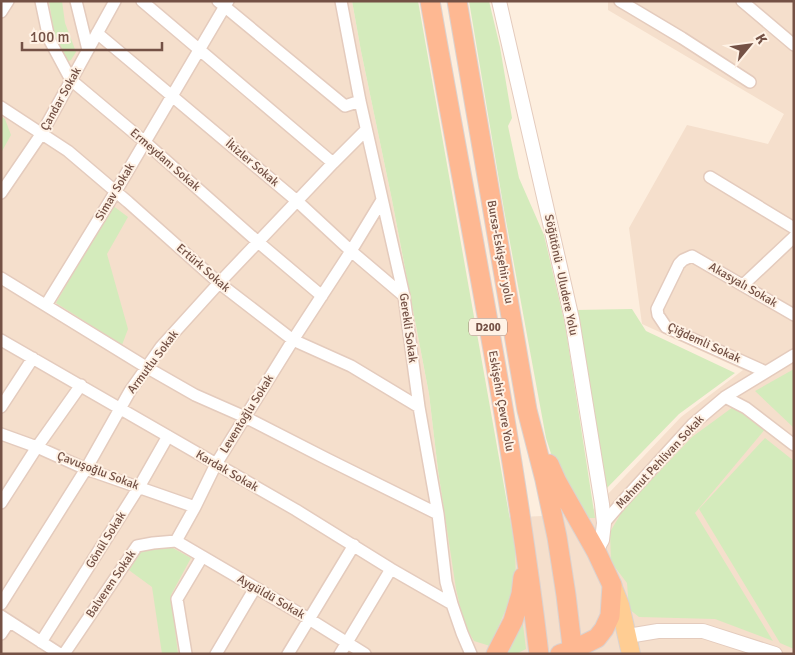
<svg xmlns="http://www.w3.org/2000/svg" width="795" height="655" font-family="Signika,sans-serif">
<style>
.residential{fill:#f5dfcc}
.green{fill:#d4ebbc}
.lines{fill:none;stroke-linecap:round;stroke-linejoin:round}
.minor-casing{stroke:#e4cbbd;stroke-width:14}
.tertiary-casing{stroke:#e4cbbd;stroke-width:16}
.primary-casing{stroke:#dbd2cf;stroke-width:20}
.trunk-casing{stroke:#dbd2cf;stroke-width:21}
.minor{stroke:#fff;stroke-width:11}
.tertiary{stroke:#fff;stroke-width:14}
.primary{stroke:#ffcd93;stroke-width:18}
.trunk{stroke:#feb892;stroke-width:19}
.labels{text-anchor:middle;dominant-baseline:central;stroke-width:4;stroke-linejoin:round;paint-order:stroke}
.shield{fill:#fff2e5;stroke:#9e8175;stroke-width:1}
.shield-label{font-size:11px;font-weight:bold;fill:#745145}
.street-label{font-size:12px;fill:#745145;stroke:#fff2e5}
</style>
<rect width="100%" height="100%" fill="#fdeede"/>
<path class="residential" d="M1,1h351l9,50 31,149 37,194 9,76 11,65 44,-17 96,-4 92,-97 62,-47 -101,-46 -13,-96 58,-103 81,19 16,-30 -176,-104v-9h186v653h-793z"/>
<path class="green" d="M49,1h13l3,22 11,29 -5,8 -5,2 -11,-22z
M352,1h66l97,547 1,38 -26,60 -16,-5 -10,-17 -8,-35 -18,-119 -9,-76 -37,-194 -31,-149z
M469,1h20l11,46 12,71 -4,8 11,52 25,57 21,89 30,194h-6l-35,-55 -8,-25 -42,-228z
M1,116l4,3 6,16 -10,18z
M112,205l16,12 -21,37 21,75 -6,16 -66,-42z
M632,309l14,22 89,42 -56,41 -73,75 -31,-179z
M794,369v59l-39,-37z
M733,407l33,21 -71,85 78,128 -58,-22 -76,-2 -10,-8 -2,-26 -16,-21 -1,-30 13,-22 69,-73z
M765,438l29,23v188l-14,-6 -81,-134z
M171,547l20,11 -20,37 7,59h-16l-10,-67 -26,-19 14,-19z
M521,609l5,40 -10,5h-17z"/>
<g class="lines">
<defs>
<path id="minor" d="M41,1l8,38 22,41 74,62 113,100 64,54
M76,1l12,49
M142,1l191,162
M218,1l127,105 15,-5
M341,1l19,100 44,195 15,111 19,107 8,68 6,22 10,29 9,21
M620,1l62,37 68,44
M742,1l52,44
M1,12l7,-11
M97,33l200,168 54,50 53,45
M1,107l67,44 60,51 91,81 74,57 58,26 68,41
M710,177l84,51
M1,193l41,-60 73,-132
M1,278l145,89 49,28 50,22 82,42 111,55
M743,285l51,-48
M46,305l70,-114 112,-190
M1,340l295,170 95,59 61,35
M766,372l-100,-45 -8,-12 -1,-6 22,-45 4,-4 9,-4 102,59
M725,397l21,11 48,37
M1,407l32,-49
M1,434l36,13 49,22 109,38
M1,503l36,-56 44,-62
M604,523l19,-22 70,-77 32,-27 69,-42
M176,541l19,-34 21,-43 77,-124 58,-89 31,-51
M176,541l133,78 56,35
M1,604l85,-135 44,-78 31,-44 58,-64 114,-120 33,-33
M1,616l59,38
M1,634l8,-12
M41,642l98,-155 29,-51
M64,654l73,-108 16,-3 23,-2
M186,654l-9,-55 25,-42
M216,654l39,-66
M288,654l66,-109
M340,654l51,-85"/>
<path id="tertiary" d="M499,1l73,318 30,185 2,19 -2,17 -6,11
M628,636l30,-5h45l72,23"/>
<path id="primary" d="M612,585l8,20 11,49"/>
<path id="trunk" d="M430,1c38,217 83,434 109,653
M457,1l70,409 18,70 12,57 9,58 7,59
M549,464l8,18 39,69 16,34 -2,31 -6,13 -7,9 -24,12 -13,4
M496,654l17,-33 8,-27 2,-17"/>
</defs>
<use href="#minor" class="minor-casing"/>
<use href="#tertiary" class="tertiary-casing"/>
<use href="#primary" class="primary-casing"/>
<use href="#trunk" class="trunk-casing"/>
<use href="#minor" class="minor"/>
<use href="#tertiary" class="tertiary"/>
<use href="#primary" class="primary"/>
<use href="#trunk" class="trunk"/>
</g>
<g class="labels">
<rect class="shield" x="469" y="318.5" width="38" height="17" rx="4"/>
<g class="shield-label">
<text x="488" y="327">D200</text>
</g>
<g class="street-label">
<text transform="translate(61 99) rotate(-61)">Çandar Sokak</text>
<text transform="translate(165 160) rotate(41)">Ermeydanı Sokak</text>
<text transform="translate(252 163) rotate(40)">İkizler Sokak</text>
<text transform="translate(115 192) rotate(-59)">Simav Sokak</text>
<text transform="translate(500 252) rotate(80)">Bursa-Eskişehir yolu</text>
<text transform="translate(203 268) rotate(41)">Ertürk Sokak</text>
<text transform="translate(561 275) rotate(78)">Söğütönü - Uludere Yolu</text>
<text transform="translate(743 285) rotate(30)">Akasyalı Sokak</text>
<text transform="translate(408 328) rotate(82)">Gerekli Sokak</text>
<text transform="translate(704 343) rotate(25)">Çiğdemli Sokak</text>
<text transform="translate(153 362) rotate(-53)">Armutlu Sokak</text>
<text transform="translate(501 401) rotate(80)">Eskişehir Çevre Yolu</text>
<text transform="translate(247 414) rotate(-58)">Leventoğlu Sokak</text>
<text transform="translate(660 462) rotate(-47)">Mahmut Pehlivan Sokak</text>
<text transform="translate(98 471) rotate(21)">Çavuşoğlu Sokak</text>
<text transform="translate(227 471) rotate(30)">Kardak Sokak</text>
<text transform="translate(106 540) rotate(-58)">Gönül Sokak</text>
<text transform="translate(111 584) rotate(-56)">Balveren Sokak</text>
<text transform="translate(271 597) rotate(30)">Aygüldü Sokak</text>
</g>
</g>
<rect width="795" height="655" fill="none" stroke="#745145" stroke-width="5"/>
<g transform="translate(750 45) rotate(61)" stroke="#fff2e5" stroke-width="4" paint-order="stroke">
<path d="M0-4L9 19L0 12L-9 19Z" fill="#745145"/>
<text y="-8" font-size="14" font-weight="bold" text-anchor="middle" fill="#745145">K</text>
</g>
<path d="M22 42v8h140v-8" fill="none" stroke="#745145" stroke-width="2.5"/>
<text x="30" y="42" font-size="15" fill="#745145" stroke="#fff2e5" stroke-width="4" paint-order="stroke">100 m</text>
</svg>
